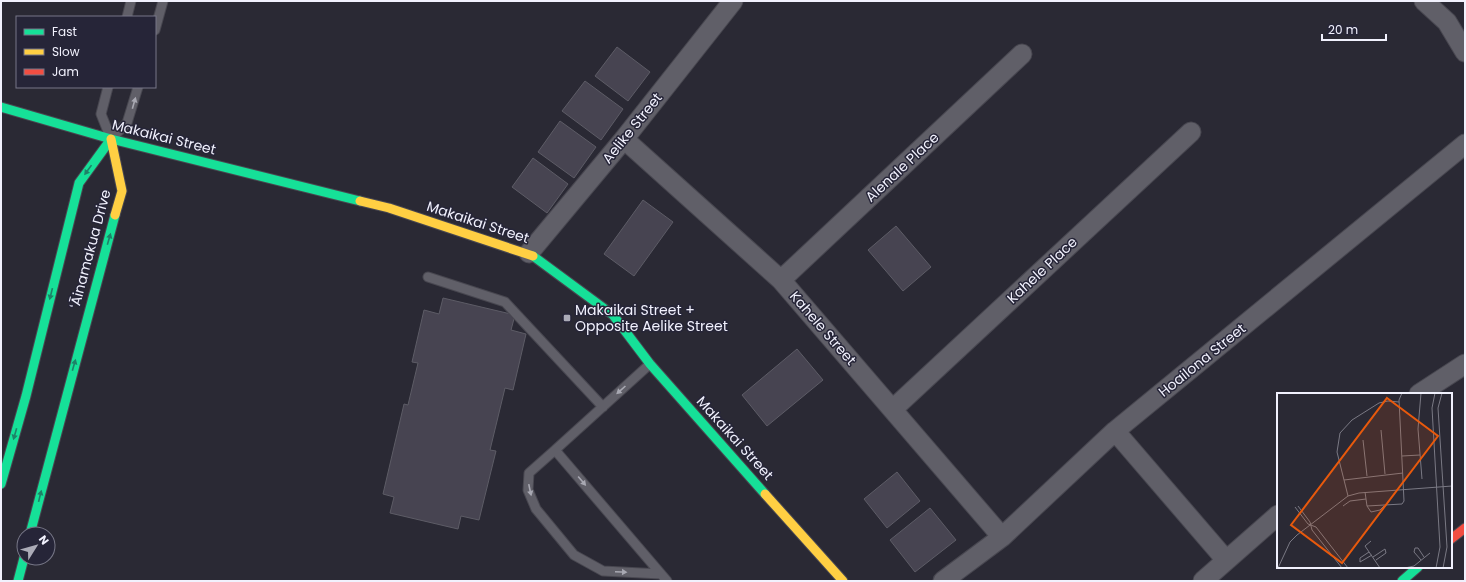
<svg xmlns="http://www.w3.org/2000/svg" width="1466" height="582" font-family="Poppins,sans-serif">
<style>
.building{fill:#474451;stroke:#5d5c66}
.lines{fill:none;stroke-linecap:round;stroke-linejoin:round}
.lane-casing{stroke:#484750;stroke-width:11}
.street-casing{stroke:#484750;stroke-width:21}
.fast-casing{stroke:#484750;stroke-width:11}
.slow-casing{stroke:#484750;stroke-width:11}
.jam-casing{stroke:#484750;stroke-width:11}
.lane{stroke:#605f68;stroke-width:9}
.street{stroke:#605f68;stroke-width:19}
.fast{stroke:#16e098;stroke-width:9}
.slow{stroke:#ffcf43;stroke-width:9}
.jam{stroke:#f24e42;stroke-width:9}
.oneway{fill:#a8a8b2}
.oneway2{fill:#1e8268}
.poi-dot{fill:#ababb7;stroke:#262538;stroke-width:1.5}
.labels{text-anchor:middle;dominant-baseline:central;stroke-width:3;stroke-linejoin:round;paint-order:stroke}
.street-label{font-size:14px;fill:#f1f1fd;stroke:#262538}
.poi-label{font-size:14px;fill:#f1f1fd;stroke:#262538;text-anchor:start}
.inset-road{fill:none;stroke:#7a7984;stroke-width:1}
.view{fill:#e8590c;fill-opacity:0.15;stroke:#e8590c;stroke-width:2}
.inset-edge{fill:none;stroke:#f1f1fd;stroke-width:2}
</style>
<rect width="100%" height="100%" fill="#2a2934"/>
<path class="building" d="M617,47l33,25 -22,29 -33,-25z
M585,81l38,28 -22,31 -39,-29z
M560,121l36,26 -22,31 -36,-26z
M533,158l35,26 -21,29 -35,-26z
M643,200l30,22 -39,54 -30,-22z
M896,226l35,41 -28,24 -35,-41z
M443,298l72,17 -4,15 15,4 -13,56 -8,-2 -15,62 6,1 -17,69 -18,-4 -3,13 -68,-16 4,-16 -11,-3 21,-90 4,1 10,-42 -6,-1 12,-52 15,4z
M797,349l26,31 -56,46 -25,-31z
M897,472l23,29 -33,27 -23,-29z
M930,508l26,32 -41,32 -25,-32z"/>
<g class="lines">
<defs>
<path id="lane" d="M127,17l4,-16
M155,30l8,-29
M108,87l-7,27 10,25 16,-16 11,-36
M428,277l77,25 98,105
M650,364l-95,86 112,131
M555,450l-26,23 -1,17 8,19 38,46 29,16 58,3"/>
<path id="street" d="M1424,1l23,21 18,30
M624,139l157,141 221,257
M529,253l95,-114 109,-138
M781,280l241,-226
M1419,394l46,-30
M893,409l298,-277
M1115,431l111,129
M943,581l59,-44 113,-106 350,-287
M1203,581l75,-66"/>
<path id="fast" d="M1,107l110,32 249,62
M533,256l80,59 37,49 115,130
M1,484l25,-88 53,-213 32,-44
M30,534l85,-319
M18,581l6,-23
M1402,581l16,-14"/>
<path id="slow" d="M111,139l11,52 -7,24
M360,201l29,7 144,48
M765,494l78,87"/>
<path id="jam" d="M1451,539l14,-11"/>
</defs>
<use href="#lane" class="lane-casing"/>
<use href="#street" class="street-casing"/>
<use href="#fast" class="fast-casing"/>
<use href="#slow" class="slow-casing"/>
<use href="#jam" class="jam-casing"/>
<use href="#lane" class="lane"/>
<use href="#street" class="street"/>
<use href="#fast" class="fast"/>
<use href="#slow" class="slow"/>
<use href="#jam" class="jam"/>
</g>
<defs><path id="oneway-solid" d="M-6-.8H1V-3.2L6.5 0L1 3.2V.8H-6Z"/></defs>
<g class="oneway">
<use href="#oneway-solid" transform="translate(134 103) rotate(-74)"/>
<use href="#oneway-solid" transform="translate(621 390) rotate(138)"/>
<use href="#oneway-solid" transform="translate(582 481) rotate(50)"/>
<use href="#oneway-solid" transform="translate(530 490) rotate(78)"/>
<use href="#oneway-solid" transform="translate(621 572) rotate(2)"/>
</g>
<g class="oneway2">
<use href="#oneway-solid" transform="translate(88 170) rotate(126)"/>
<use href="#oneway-solid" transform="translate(109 239) rotate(-74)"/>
<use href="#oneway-solid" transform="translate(51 294) rotate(104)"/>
<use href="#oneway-solid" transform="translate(74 365) rotate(-74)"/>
<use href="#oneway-solid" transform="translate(15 434) rotate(106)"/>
<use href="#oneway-solid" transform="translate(40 496) rotate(-76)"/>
</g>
<rect class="poi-dot" x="563" y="314" width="8" height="8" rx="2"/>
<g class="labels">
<g class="street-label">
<text transform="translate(632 128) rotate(-51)">Aelike Street</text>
<text transform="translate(164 137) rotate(14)">Makaikai Street</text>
<text transform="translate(902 167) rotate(-43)">Alenale Place</text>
<text transform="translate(478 222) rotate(18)">Makaikai Street</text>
<text transform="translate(90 249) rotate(-75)">ʻĀinamakua Drive</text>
<text transform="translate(1042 270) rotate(-43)">Kahele Place</text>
<text transform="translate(823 328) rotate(49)">Kahele Street</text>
<text transform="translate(1202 360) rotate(-39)">Hoailona Street</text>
<text transform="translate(735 438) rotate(48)">Makaikai Street</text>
</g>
<g class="poi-label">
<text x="575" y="310">Makaikai Street +<tspan x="575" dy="16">Opposite Aelike Street</tspan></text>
</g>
</g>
<g transform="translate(1277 393)">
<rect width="175" height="175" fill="#2a2934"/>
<path class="inset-road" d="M144,0l-3,36 4,50M158,0l-3,15 8,139 -4,21M165,0l-4,15 9,139 -4,21M104,37l4,44M86,47l4,36M125,63l18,-1M67,87l59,-7M88,99l2,14 35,-2 2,-3 -5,-101 3,-7M71,103l-11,-44 3,-19 12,-13 27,-17 9,-2 11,1M21,113l12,16 2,8 30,38M66,113l7,-5 16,-2M90,113l4,6 9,-2 4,-4M18,114l13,17 8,3 32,41M94,148l-6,5 15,22M92,159l-9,6v4l12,-7M96,164l12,-8 1,4 -10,7M144,167l-7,-8 1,-4h3l6,9M1,175l12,-26 7,-7 51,-39 11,-3 93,-7M128,175l9,-2 16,-13"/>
<path class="view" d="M110,5l51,38 -96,127 -51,-38z"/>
<rect width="175" height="175" class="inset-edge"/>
</g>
<rect width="1466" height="582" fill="none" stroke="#f1f1fd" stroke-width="4"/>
<rect x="16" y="16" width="140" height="72" fill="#262538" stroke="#777787"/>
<rect x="24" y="29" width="20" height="6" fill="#16e098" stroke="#777787"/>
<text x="52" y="36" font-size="12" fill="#f1f1fd">Fast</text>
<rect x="24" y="49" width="20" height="6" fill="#ffcf43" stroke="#777787"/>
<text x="52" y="56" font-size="12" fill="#f1f1fd">Slow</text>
<rect x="24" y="69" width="20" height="6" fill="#f24e42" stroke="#777787"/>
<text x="52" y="76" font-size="12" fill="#f1f1fd">Jam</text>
<g transform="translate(36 546) rotate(53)"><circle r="19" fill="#262538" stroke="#777787"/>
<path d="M0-3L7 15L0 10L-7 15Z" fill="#ababb7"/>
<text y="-6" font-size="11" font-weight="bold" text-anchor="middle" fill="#f1f1fd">N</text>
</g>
<path d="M1322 34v6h64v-6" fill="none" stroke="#f1f1fd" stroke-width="2"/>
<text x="1328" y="34" font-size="12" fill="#f1f1fd" stroke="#262538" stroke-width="3" paint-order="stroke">20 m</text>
</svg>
